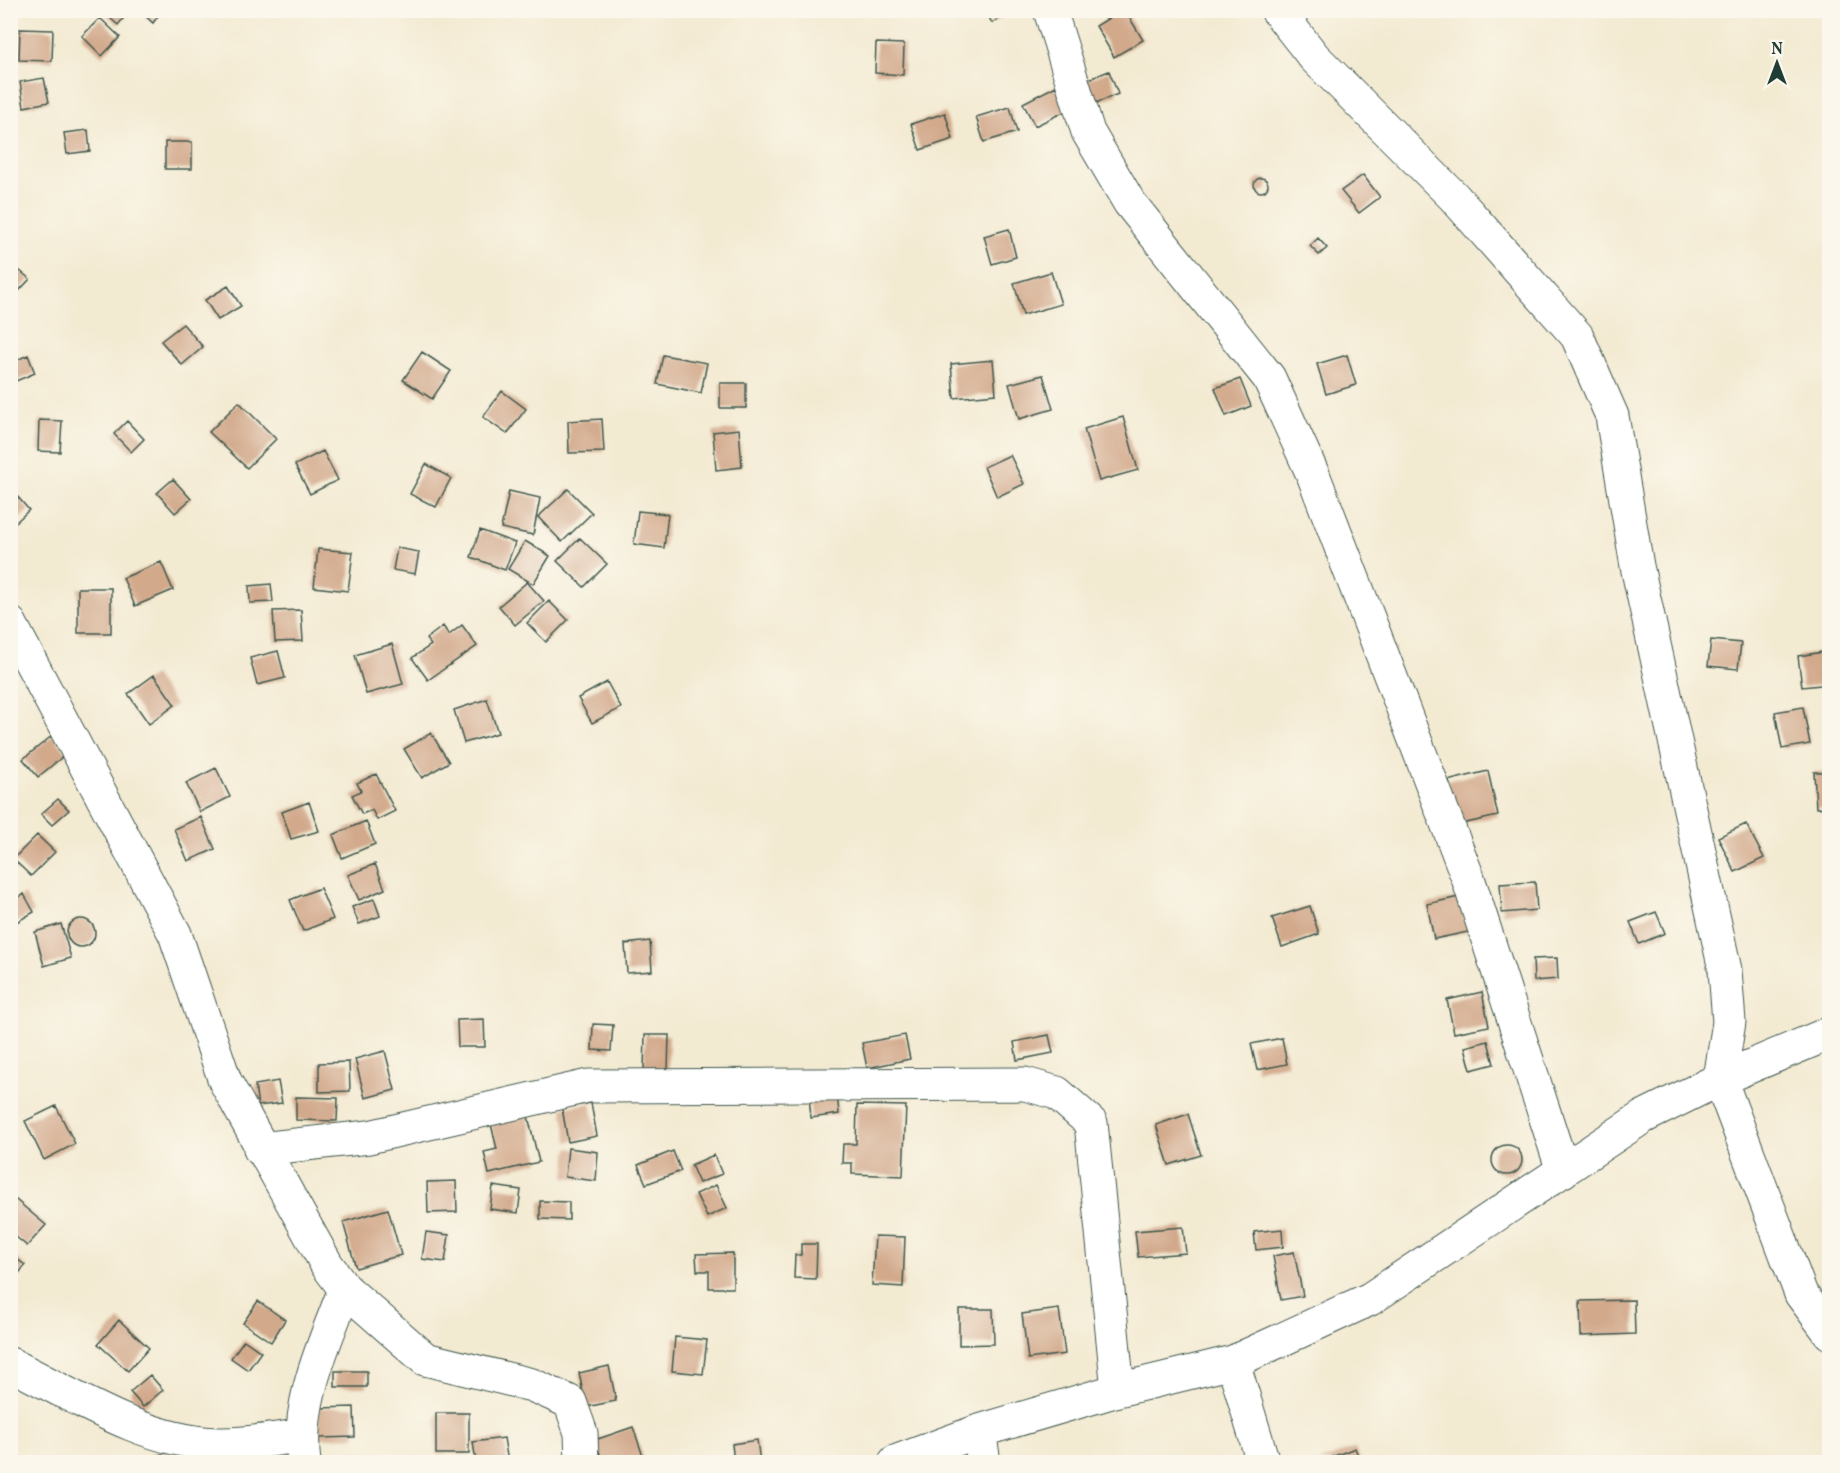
<svg xmlns="http://www.w3.org/2000/svg" width="1840" height="1473" font-family="Vollkorn,serif">
<style>
.building{fill:#d2a98b}
.lines{fill:none;stroke-linecap:round;stroke-linejoin:round}
.minor-casing{stroke:#3f574c;stroke-width:35}
.minor{stroke:#fff;stroke-width:33}
</style>
<rect width="100%" height="100%" fill="#fbf7ec"/>
<filter id="ink" filterUnits="userSpaceOnUse"><feTurbulence type="fractalNoise" baseFrequency=".0167" numOctaves="2"/><feDisplacementMap in="SourceGraphic" scale="12" xChannelSelector="R" yChannelSelector="G"/><feConvolveMatrix kernelMatrix="1 2 1 2 8 2 1 2 1" color-interpolation-filters="sRGB"/></filter>
<filter id="wash" filterUnits="userSpaceOnUse"><feTurbulence type="fractalNoise" baseFrequency=".008" numOctaves="4" result="noise"/><feDisplacementMap in="SourceGraphic" scale="24" xChannelSelector="R" yChannelSelector="G"/><feGaussianBlur stdDeviation="1.35" result="paint"/><feColorMatrix in="noise" values="0 0 0 0 0 0 0 0 0 0 0 0 0 0 0 0 0 1.4 0 .05"/><feComposite in="paint" operator="in"/></filter>
<g filter="url(#wash)">
<rect width="100%" height="100%" fill="#f3ead2"/>
<g id="blocks">
<path class="building" d="M101,10h29l-12,15z
M139,10h23l-9,13z
M985,10h30l-23,13z
M1122,10h3l18,30 -29,17 -18,-31z
M100,18l20,19 -18,19 -20,-20z
M20,29l33,1 -1,31 -33,-1z
M876,43l28,1 -1,31 -28,-2z
M1109,71l9,23 -22,9 -10,-23z
M44,78l5,24 -25,5 -4,-25z
M1056,86l12,24 -33,16 -12,-23z
M1010,107l7,25 -33,10 -8,-25z
M945,113l8,26 -33,11 -9,-26z
M88,130l2,21 -23,3 -3,-21z
M165,142h27v27h-27z
M1363,175l17,22 -21,16 -18,-22z
M1254 185a7 7 0 1 1 14 0a7 7 0 1 1-14 0Z
M1009,229l7,28 -24,7 -8,-28z
M1318,238l9,10 -8,7 -9,-9z
M10,263l20,16 -15,16 -5,-4z
M1051,272l10,32 -38,11 -9,-32z
M228,286l13,20 -23,14 -13,-20z
M183,324l20,23 -21,18 -21,-24z
M422,352l29,19 -19,28 -29,-19z
M28,355l7,18 -19,8 -6,-18z
M663,355l44,8 -6,30 -44,-9z
M1347,355l9,30 -30,9 -9,-30z
M993,360l3,34 -42,4 -3,-34z
M1043,375l10,34 -34,10 -10,-35z
M1240,379l11,27 -25,10 -11,-28z
M720,383h26v25h-26z
M502,391l24,18 -19,25 -24,-17z
M239,402l37,37 -29,29 -38,-36z
M1123,417l15,53 -39,11 -15,-52z
M602,419l2,33 -35,1 -1,-32z
M39,420l23,1 -2,31 -22,-1z
M127,421l17,18 -13,13 -17,-18z
M739,429l3,38 -26,3 -3,-38z
M323,451l15,29 -28,14 -15,-29z
M1010,455l14,29 -27,13 -13,-30z
M426,464l25,14 -15,29 -26,-13z
M173,479l18,20 -16,14 -18,-20z
M568,489l24,24 -30,29 -24,-25z
M509,491l31,7 -7,37 -32,-7z
M17,496l12,14 -15,14 -4,-4v-19z
M638,511l30,3 -4,34 -30,-4z
M480,530l35,13 -10,27 -34,-13z
M580,538l27,26 -23,23 -27,-26z
M525,541l25,15 -17,28 -25,-15z
M397,548l22,4 -4,22 -22,-4z
M318,549l35,3 -5,39 -34,-4z
M161,562l12,28 -38,16 -12,-28z
M527,582l17,19 -29,24 -16,-19z
M271,584l2,18 -23,1 -1,-17z
M78,588h33v45h-33z
M549,601l19,19 -22,22 -19,-19z
M301,610l2,31 -28,1 -2,-31z
M462,625l15,21 -49,34 -16,-22 19,-13 -5,-6 17,-13 6,9z
M1711,640l30,3 -3,26 -30,-3z
M392,644l11,40 -37,10 -11,-39z
M278,651l7,27 -28,7 -7,-27z
M1830,651v33l-28,3 -4,-31z
M154,675l21,30 -26,19 -21,-30z
M607,682l14,26 -29,15 -14,-25z
M487,699l11,34 -34,10 -10,-33z
M1803,707l7,37 -28,5 -7,-37z
M431,733l18,29 -27,16 -18,-29z
M53,735l14,18 -29,24 -15,-18z
M216,768l14,29 -30,15 -14,-29z
M1488,771l10,45 -41,9 -10,-44z
M1814,772h16v35l-14,1z
M376,774l19,37 -18,9 -5,-10 -10,4 -10,-19 9,-4 -4,-8z
M58,799l11,11 -17,15 -11,-11z
M309,802l10,29 -28,8 -9,-27z
M201,817l14,32 -27,12 -14,-32z
M366,821l9,23 -33,14 -9,-23z
M1746,824l18,34 -29,14 -17,-35z
M37,835l18,17 -24,24 -18,-17z
M375,864l10,25 -26,11 -11,-25z
M1535,882l2,28 -35,3 -2,-29z
M320,888l13,31 -30,12 -13,-31z
M24,894l10,18 -19,11 -5,-9v-12z
M1459,897l9,35 -34,7 -7,-35z
M374,899l6,17 -21,8 -7,-17z
M1310,906l9,28 -37,13 -10,-29z
M1656,912l9,21 -26,11 -9,-22z
M67 933a14 14 0 1 1 28 0a14 14 0 1 1-28 0Z
M61,924l10,34 -27,8 -9,-34z
M650,941l2,30 -25,2 -2,-29z
M1557,958l1,21 -24,2 -1,-22z
M1482,992l7,34 -35,7 -7,-33z
M484,1019l1,28h-27l-1,-27z
M593,1024l20,1 -2,26 -19,-1z
M645,1035h24l-1,35 -24,-1z
M905,1035l5,24 -43,9 -5,-25z
M1049,1035l4,18 -36,7 -3,-18z
M1282,1038l5,26 -30,6 -6,-26z
M1488,1041l6,23 -23,6 -6,-23z
M385,1051l10,39 -30,8 -10,-39z
M349,1062l1,29 -31,1v-29z
M278,1081l4,22 -24,3 -3,-21z
M837,1093l2,21 -28,4 -2,-22z
M296,1097l42,1 -1,23 -41,-1z
M591,1103l6,33 -29,6 -6,-34z
M857,1105l49,1 -3,70 -51,-2v-11h-10l1,-19h13z
M56,1106l19,38 -31,16 -19,-39z
M527,1112l12,50 -50,12 -5,-22 13,-3 -7,-29z
M1188,1114l13,41 -32,10 -13,-40z
M1492 1160a15 15 0 1 1 30 0a15 15 0 1 1-30 0Z
M568,1148l30,4 -2,29 -31,-4z
M673,1151l8,20 -35,13 -8,-19z
M714,1155l8,19 -23,9 -8,-18z
M456,1181l1,31 -29,1 -1,-31z
M716,1185l11,23 -20,9 -11,-23z
M493,1186l28,4 -3,23 -28,-4z
M10,1195l36,30 -19,21 -17,-14z
M540,1201l29,1v18l-29,-1z
M388,1209l13,46 -45,13 -13,-46z
M1183,1227l3,26 -48,4 -3,-26z
M1282,1229l1,18 -27,3 -2,-18z
M426,1232l23,3 -4,27 -23,-3z
M875,1236l30,1 -2,50 -31,-2z
M801,1244h16l-1,35 -22,-1 1,-23h6z
M1294,1252l9,44 -22,4 -8,-44z
M733,1253v35h-24v-17h-12l-1,-17z
M10,1254l15,11 -15,21z
M1634,1300l1,34 -54,2 -1,-35z
M258,1301l27,19 -14,22 -28,-19z
M959,1309h34l1,35 -35,1z
M1059,1309l6,45 -37,5 -6,-45z
M119,1320l30,28 -21,23 -30,-27z
M675,1337l32,3 -4,34 -31,-3z
M244,1340l17,12 -13,18 -17,-12z
M609,1366l7,35 -30,6 -7,-34z
M335,1371h32v16h-32z
M150,1375l13,15 -20,17 -13,-15z
M354,1407l1,30 -36,1 -1,-30z
M436,1413h33v41h-33z
M633,1427l12,35h-42l-8,-22z
M504,1438l4,24h-32l-3,-20z
M757,1440l3,22h-26l-2,-18z
M187,1448l3,14h-38l-2,-5z
M236,1448l1,14h-33l-1,-10z
M1355,1448l6,14h-42z"/>
</g>
</g>
<g filter="url(#ink)">
<use href="#blocks" fill-opacity="0" stroke="#3f574c" stroke-width="1.5"/>
<g class="lines">
<defs>
<path id="minor" d="M1050,10l38,122 41,70 140,176 45,99 154,401 95,293
M1277,10l37,47 140,140 123,139 35,80 25,150 88,404 4,52 -9,57 81,215 29,39
M10,623l165,311 50,147 102,184 18,24 80,70 107,26 38,17 11,31 1,29
M260,1149l109,-12 219,-51 437,-2 32,9 34,30 27,267
M1233,1362l30,100
M10,1364c65,32 134,78 208,80 27,1 55,-5 82,-8
M979,1431l5,31
M304,1462c-8,-60 20,-117 41,-173
M895,1462l84,-31 139,-41 115,-28 137,-63 273,-182 77,-38 110,-46"/>
</defs>
<use href="#minor" class="minor-casing"/>
<use href="#minor" class="minor"/>
</g>
</g>
<rect width="1840" height="1473" fill="none" stroke="#fbf7ec" stroke-width="36"/>
<g transform="translate(1777 63)" stroke="#fbf7ec" stroke-width="4.5" paint-order="stroke">
<path d="M0-4.5L10 22L0 15L-10 22Z" fill="#1f3d34"/>
<text y="-9" font-size="16" font-weight="bold" text-anchor="middle" fill="#1f3d34">N</text>
</g>
</svg>
